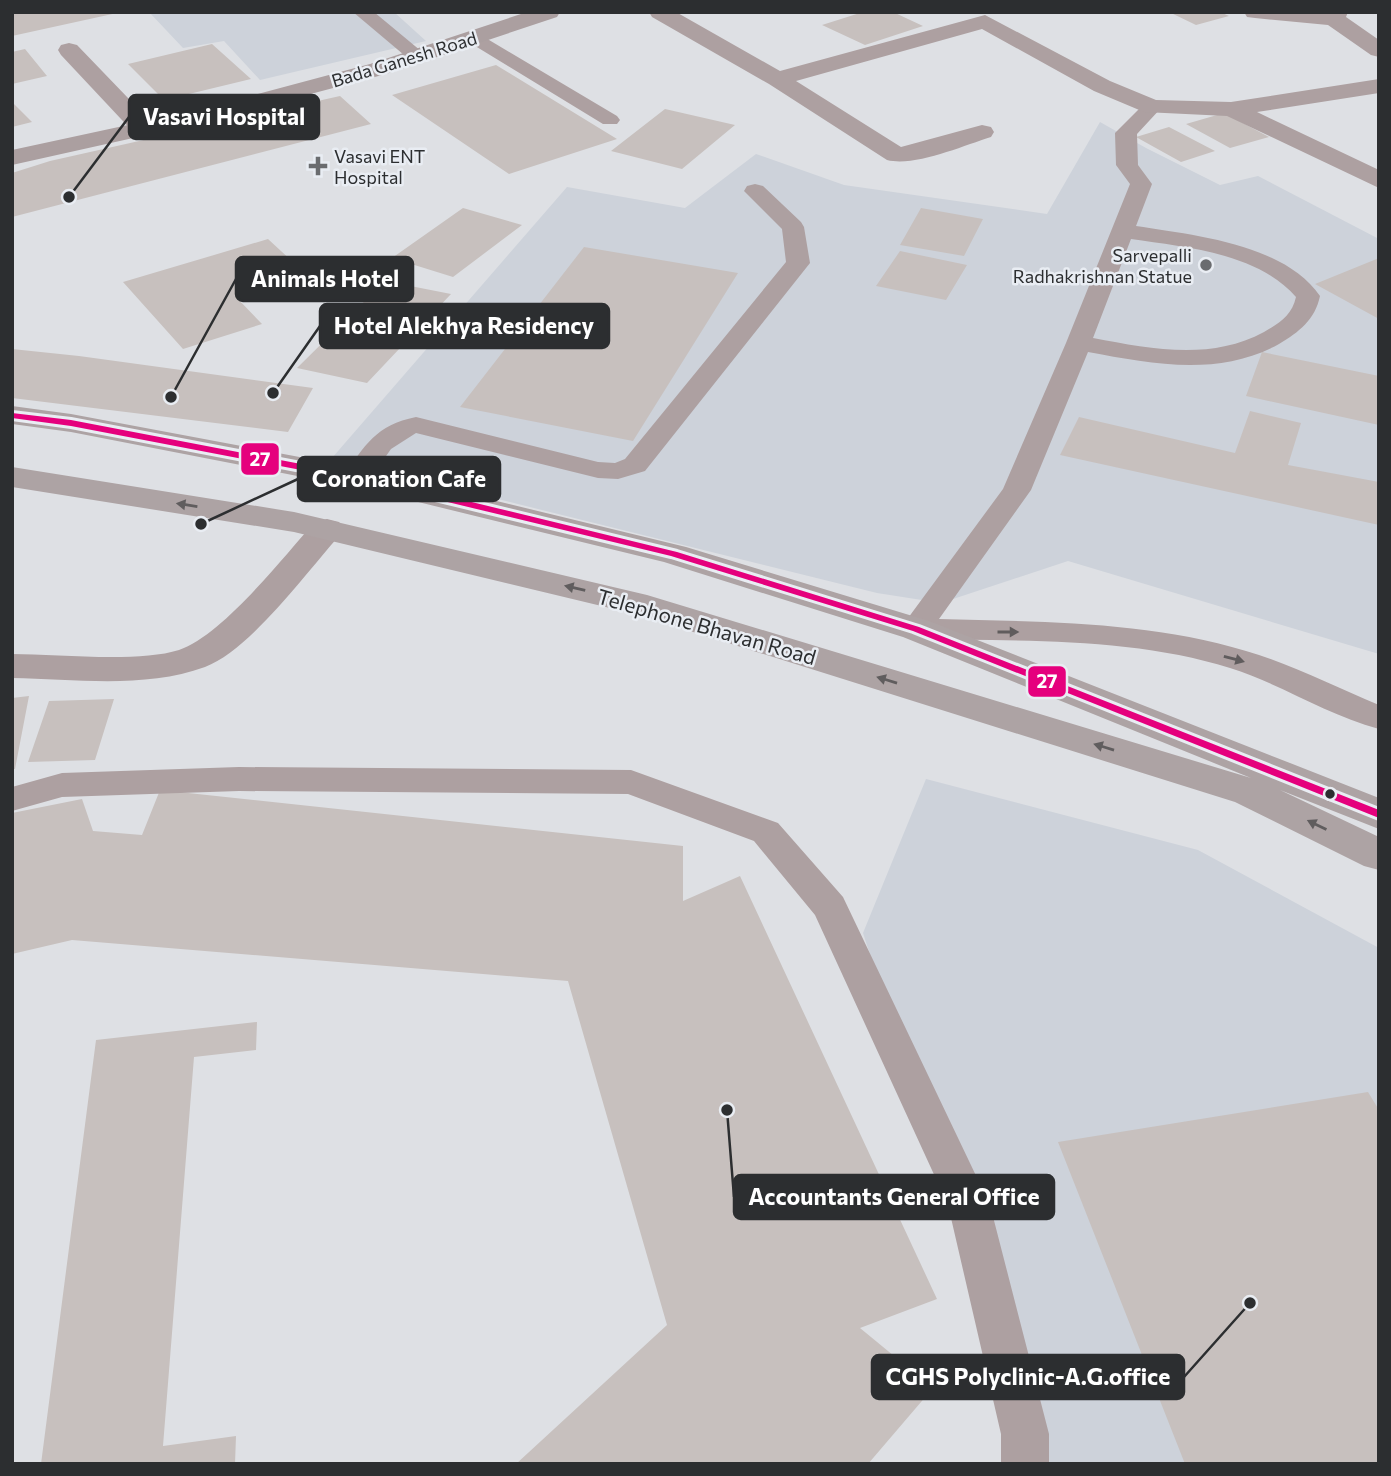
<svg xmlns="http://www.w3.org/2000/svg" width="1391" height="1476" font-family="Commissioner,sans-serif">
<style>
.built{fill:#cdd2da}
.building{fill:#c7c0be}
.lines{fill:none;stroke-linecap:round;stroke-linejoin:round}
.lane{fill:#ada0a1;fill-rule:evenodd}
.street{fill:#ada0a1;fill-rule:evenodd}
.secondary{fill:#ab9fa0;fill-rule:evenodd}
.primary{fill:#ada3a4;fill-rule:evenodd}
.bus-1-casing{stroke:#e9edf3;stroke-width:6}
.bus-1{fill:#e5007d;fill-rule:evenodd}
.oneway{fill:#605d5e}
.oneway2{fill:#605c5d}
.poi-dot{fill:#6a6c6f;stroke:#e9edf3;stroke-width:2.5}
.bus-dot{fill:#2c2e30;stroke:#e9edf3;stroke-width:2.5}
.labels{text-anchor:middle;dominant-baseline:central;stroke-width:5;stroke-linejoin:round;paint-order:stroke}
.far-street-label{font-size:18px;fill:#2c2e30;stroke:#e9edf3}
.far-poi-label{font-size:18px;fill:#2c2e30;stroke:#e9edf3;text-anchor:start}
.street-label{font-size:21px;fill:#2c2e30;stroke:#e9edf3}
.leader{fill:none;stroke:#2c2e30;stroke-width:2.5}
.callout-dot{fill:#2c2e30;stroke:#e9edf3;stroke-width:2.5}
.callout{fill:#2c2e30;stroke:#2c2e30;stroke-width:2.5}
.callout-label{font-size:23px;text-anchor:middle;font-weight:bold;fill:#fff}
.line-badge{stroke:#e9edf3;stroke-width:2.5}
.badge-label{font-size:19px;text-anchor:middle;font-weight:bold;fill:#fff}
</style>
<rect width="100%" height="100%" fill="#dee0e4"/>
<path class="built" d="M149,12h245l32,29 -166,39 -36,-39 -41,7z
M1100,122l46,26 74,37 38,-9 121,63v415l-311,-93 -127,42 -64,-10 -545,-135 235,-271 118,21 71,-54 88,31 203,29z
M926,779l272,71 181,98v516h-343l-173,-531z"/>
<path class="building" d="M12,12h105v1l-105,23z
M863,12h30l30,14 -58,19 -43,-20z
M1169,12h51l9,4 -33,9z
M212,44l39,35 -87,21 -36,-36z
M25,49l22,27 -35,8v-32z
M496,65l121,74 -108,35 -117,-79z
M340,96l31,28 -359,93v-44l38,-12z
M12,102l20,20 -20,5z
M665,109l70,16 -53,44 -71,-18z
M1224,113l45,24 -39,11 -44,-24z
M1169,127l46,24 -34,11 -45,-25z
M463,208l59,17 -69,52 -61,-19z
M921,208l62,11 -19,37 -64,-11z
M268,239l39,36 -71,22 26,27 -79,25 -60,-67z
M584,247l154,26 -105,168 -173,-34z
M900,251l67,14 -21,35 -70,-14z
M1379,258v61l-64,-35z
M385,281l66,13 -84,89 -70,-15z
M12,349l67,7 234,32 -25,44 -276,-34z
M1262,352l117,24v49l-133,-29z
M1250,411l51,12 -13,42 91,17v43l-319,-70 19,-38 156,36z
M29,696l-14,73h-3v-71z
M114,699l-19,61 -67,2 21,-61z
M160,790l523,56v55l57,-25 197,423 -77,29 73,60 -65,76h-352l151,-139 -99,-344 -496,-41 -60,14v-141l70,-14 11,32 49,4z
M257,1022l-1,28 -62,7 -31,389 73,-10 -1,28h-194l55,-424z
M1368,1092l11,18v354h-194l-127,-322z"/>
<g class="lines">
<path class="lane" d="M353,12h21l53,44 -3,4h-14z
M474,31l143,85 3,4 -3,4h-14l-136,-83 -3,-4z
M1152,101l7,2 3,4 -25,27 1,31 14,19 -16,42c58,9 148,18 184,70 -5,24 -21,36 -41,48 -60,33 -127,20 -191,8l-57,138 -92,129c102,3 207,2 307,32 45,13 89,36 133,54v24c-52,-14 -98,-45 -149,-61 -97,-31 -213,-27 -314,-29l-11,-3 -5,-7 103,-140 63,-146 64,-159 -14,-19 -1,-32 30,-30zM1131,239c54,8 127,14 165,58 -4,18 -16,26 -32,35 -54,29 -113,17 -171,6z
M755,184l8,2 38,36 3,5 6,36 -165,208 -27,8 -20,-1 -182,-45 -25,16 -24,34 -10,2 -10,-2 -4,-6c22,-32 33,-52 73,-60l182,45 17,1 10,-4 161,-197 -4,-33 -38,-38 3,-5z
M239,767l392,3 147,53 65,74 147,308 59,229v30h-48v-30l-53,-229 -133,-290 -61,-74 -126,-47 -389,-3 -177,6 -50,14v-24l50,-14z"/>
<path class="street" d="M649,12h27l104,59 205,-56 125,66 46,19 75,2 148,-23v14l-122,19 122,58v18l-152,-72 -83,-4 -50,-21 -112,-62 -186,52 105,66 81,-22 9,2 3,5 -3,5c-29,9 -76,30 -104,23l-118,-76 -117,-67z
M1244,12h104l-2,5 33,23v17l-8,-2 -43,-30 -73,-7 -8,-1z
M69,43l8,2 77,80 3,5 -3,5 -9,2 -9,-2 -75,-80 -3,-5 3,-5z
M327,519l12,3 5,7 -5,7c-33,37 -89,114 -134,131 -60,22 -130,12 -193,11v-24c45,0 126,9 167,-4 44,-15 104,-93 136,-128z"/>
<path class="secondary" d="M527,12h33l-3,5 -171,57 -181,48 -193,43v-15l190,-41 168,-45z"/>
<path class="primary" d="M12,406l59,8 298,56 317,77 243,74 450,177v31l-99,-39 99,47v33l-15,-4 -129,-64 -596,-187 -345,-83 -282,-45v-20l282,45 353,83 604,183 -348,-141 -239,-75 -295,-72 -298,-58 -59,-8z"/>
<defs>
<path id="bus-1" d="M12,413l59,7 298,57 308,75 242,75 460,183v8l-466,-187 -242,-75 -302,-73 -298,-57 -59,-8z"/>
</defs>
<use href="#bus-1" class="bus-1-casing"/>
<use href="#bus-1" class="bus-1"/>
</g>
<defs><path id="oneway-solid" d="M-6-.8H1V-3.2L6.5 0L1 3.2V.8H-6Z" transform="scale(1.75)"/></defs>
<g class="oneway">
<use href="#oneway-solid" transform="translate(187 505) rotate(-171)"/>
<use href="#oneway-solid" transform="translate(575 588) rotate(-167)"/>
<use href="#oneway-solid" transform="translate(887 680) rotate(-163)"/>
<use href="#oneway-solid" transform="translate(1104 747) rotate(-163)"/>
<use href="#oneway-solid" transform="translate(1317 825) rotate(-154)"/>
</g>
<g class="oneway2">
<use href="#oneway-solid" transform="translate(1008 632)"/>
<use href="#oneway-solid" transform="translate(1234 659) rotate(15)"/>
</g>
<g class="poi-dot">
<path d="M314.5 155.5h7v7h7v7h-7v7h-7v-7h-7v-7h7z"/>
<circle cx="1206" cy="265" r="7"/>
</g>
<circle class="bus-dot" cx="1330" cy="794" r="6"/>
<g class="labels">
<g class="far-street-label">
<text transform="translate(404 59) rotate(-17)">Bada Ganesh Road</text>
</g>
<g class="far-poi-label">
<text x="334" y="156">Vasavi ENT<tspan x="334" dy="21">Hospital</tspan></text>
<text x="1192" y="255" text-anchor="end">Sarvepalli<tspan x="1192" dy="21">Radhakrishnan Statue</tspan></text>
</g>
<g class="street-label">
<text transform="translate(707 626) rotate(16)">Telephone Bhavan Road</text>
</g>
</g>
<path class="leader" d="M69 197L129 117M171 397L236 279M273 393L320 326M201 524L298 479M727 1110L734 1197M1250 1303L1184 1377"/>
<g class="callout-dot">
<circle cx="69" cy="197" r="7"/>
<circle cx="171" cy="397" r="7"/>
<circle cx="273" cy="393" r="7"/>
<circle cx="201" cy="524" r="7"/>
<circle cx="727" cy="1110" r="7"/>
<circle cx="1250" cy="1303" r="7"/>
</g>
<g class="callout">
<rect x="129" y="95" width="190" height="44" rx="7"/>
<rect x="236" y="257" width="177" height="44" rx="7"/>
<rect x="320" y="304" width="289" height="44" rx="7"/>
<rect x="298" y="457" width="202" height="44" rx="7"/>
<rect x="734" y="1175" width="320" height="44" rx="7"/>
<rect x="872" y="1355" width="312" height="44" rx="7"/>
</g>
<g class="callout-label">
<text x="224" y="125">Vasavi Hospital</text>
<text x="325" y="287">Animals Hotel</text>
<text x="464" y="334">Hotel Alekhya Residency</text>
<text x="399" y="487">Coronation Cafe</text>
<text x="894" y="1205">Accountants General Office</text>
<text x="1028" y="1385">CGHS Polyclinic-A.G.office</text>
</g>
<g class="line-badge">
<rect x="240" y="442" width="40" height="34" rx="7" fill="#e5007d"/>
<rect x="1027" y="665" width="40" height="33" rx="7" fill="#e5007d"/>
</g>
<g class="badge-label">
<text x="260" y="466">27</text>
<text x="1047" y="688">27</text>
</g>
<rect width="1391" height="1476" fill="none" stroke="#2c2e30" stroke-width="28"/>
</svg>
